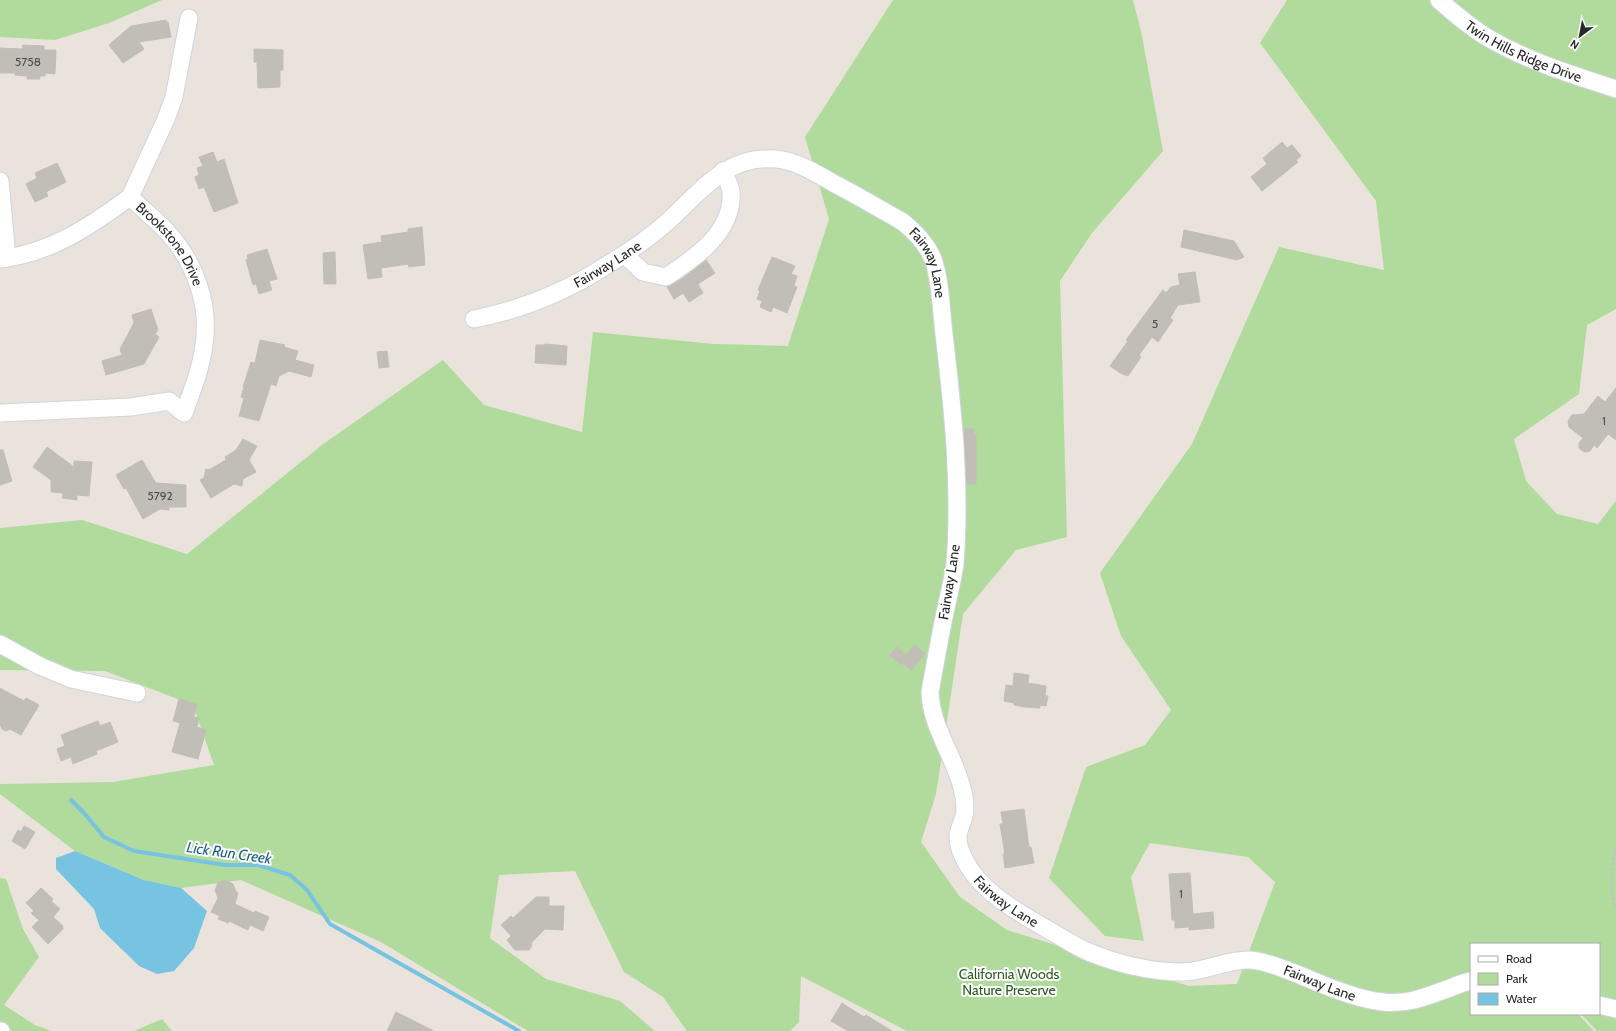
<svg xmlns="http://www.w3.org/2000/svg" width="1616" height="1031" font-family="Cabin,sans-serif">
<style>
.green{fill:#b0db9c}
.water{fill:#77c3e2}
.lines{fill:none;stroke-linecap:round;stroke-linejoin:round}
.stream{stroke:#77c3e2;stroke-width:4}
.building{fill:#c1bdb7;stroke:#c4bfb5}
.minor-casing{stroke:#d0d3e0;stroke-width:19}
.path{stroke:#c3c3c3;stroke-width:2.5;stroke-dasharray:3 2;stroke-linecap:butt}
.minor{stroke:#fff;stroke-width:17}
.labels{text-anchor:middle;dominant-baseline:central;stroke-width:4;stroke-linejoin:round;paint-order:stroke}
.number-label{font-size:12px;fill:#4e4d4c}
.street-label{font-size:14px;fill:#282828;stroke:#fff}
.park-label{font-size:14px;fill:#2b5d20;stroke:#fff}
.water-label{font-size:15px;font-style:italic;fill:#19618a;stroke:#fff}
</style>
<rect width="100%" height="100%" fill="#e9e3db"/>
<path class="green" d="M0,0h162l-53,23 -54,17 -55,-3z
M893,0h240l8,31 22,120 -71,82 -32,48 7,256 -51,13 -53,64 -27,180 -15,48 39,55 47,33 182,56 48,-2 38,-102 -27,-25 -98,-14 -19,34 13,64 -39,-5 -56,-58 37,-111 59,-22 26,-35 -50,-74 -21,-63 92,-129 87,-197 105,23 -8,-69 -116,-158 27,-43h329v309l-29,16 -8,69 -65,45 12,42 31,33 41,10 18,-23v530h-19l-16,-17h18v-70h-128v70h107l16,17h-687l-106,-55 -2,46 -9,9h-103l-24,-34 -39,-25 -49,-101 -76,4 -9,63 56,41 74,22 35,30h-127l-147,-89 -140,-62 -60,8 -37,-8 -69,-29 -75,-57v-10l113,-2 101,-17 -21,-60 -88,-34 -105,-1v-142l82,-8 105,34 135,-109 121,-85 41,45 98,27 11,-100 121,12 74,2 41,-127 -24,-82z
M0,878l6,1 17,50 16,28 -35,48 31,20 17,6h-39l-13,-7z
M162,1019l10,12h-38z"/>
<path class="water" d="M75,851l69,29 37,8 26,23 -13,37 -20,23 -17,3 -18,-8 -39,-38 -6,-19 -38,-40v-11z"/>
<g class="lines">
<path class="stream" d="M71,800l13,13 20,24 30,14 91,14h33l32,10 17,15 23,34 189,107"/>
</g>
<path class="building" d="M166,20v2h2l3,15 -32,5 5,7 -21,14 -14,-18 22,-19z
M23,45l21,1v4h12l-1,24 -9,-1 -1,3h-5v3h-13v-3l-12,-1v-2h-15v-25l22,1z
M254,49l29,1v20h-3v17l-22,1 -1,-26h-3z
M1282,142l5,6 5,-3 9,11 -5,4 2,2 -36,29 -11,-14 16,-13 -4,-6z
M213,152l4,10 7,-3 14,44 -24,9 -10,-25 -5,2 -4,-12 4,-2 -2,-7 6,-2 -4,-9z
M57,163l9,19 -20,10 2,4 -13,6 -9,-18 11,-6 -2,-5z
M422,227l3,38 -16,2 -1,-3 -27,4 1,9 -14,2 -5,-34 19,-3 -1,-6 27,-4v-3z
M1184,230l50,11 10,16 -7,3 -56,-13z
M267,249l10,30 -8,2 3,9 -13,4 -3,-10 -3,1 -7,-25 2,-1 -1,-4z
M335,252l1,32h-12l-1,-31z
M772,257l23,9 -4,8 6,2 -3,10 3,1 -10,26 -14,-6 -2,5 -11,-5 2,-6 -5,-2 3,-8 -2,-1z
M706,260l9,13 -17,11 5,9 -14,9 -6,-9 -9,6 -7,-12 16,-9z
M1195,272l5,30 -22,3 -8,13 3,2 -15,22 -6,-5 -13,18 2,2 -13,19 -6,-2 -12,-8 18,-25 -2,-1 37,-50 3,3 5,-6 9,-2 -2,-11z
M151,309l7,21 -3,4 4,3 -15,27 -38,11 -4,-14 20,-6 -2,-6 14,-26 -2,-8z
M260,340l25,5 -1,2 14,4 -3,9 19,5 -3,12 -22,-6 -10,5 -3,10 -5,-2 -12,37 -20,-5 5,-18 -3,-1 3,-10h-1l8,-25 4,1z
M545,344l22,2 -1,19 -31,-2 1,-18h9z
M387,351l2,16 -10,1 -2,-16z
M1616,388v52l-8,-6 -11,14 -3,-3 -4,6 -6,1 -5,-4v-5l4,-5 -14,-11 -1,-6 4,-6 12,-1 14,-18 7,6z
M964,429h10v6h2v49h-9z
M243,439l14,7 -8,14 7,12 -13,7 -1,7 -8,-2 -23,14 -11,-18 4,-2 2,-9 3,1 17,-10 -1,-3 11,-7z
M47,447l27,20v-6l18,1 -3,34 -12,-1v5l-15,-2 1,-5 -12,-1v-12l-18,-13z
M0,450h3l9,31 -12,4z
M142,460l14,23 30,2v22h-17v3l-9,-1 -17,10 -17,-31 -2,1 -8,-14z
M915,645l10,9 -14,16 -8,-7 -2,2 -11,-10 7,-8 9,8z
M1014,673l15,2 -1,8 18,3 -1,10h3l-2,10 -6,-1v3l-16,-1 -10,-2v-2l-10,-2 2,-16 7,1z
M0,688l24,13 2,-3 13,7 -18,30 -11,-6 -4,2 -4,-2 -2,-5z
M179,699l18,5 -3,13 5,1 -2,9 9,3 -8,29 -26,-7 8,-29 -7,-2z
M98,721l2,5 10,-4 8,20 -22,9 1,3 -24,10 -2,-7 -10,4 -4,-12 8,-3 -4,-11z
M1024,809l5,38h2l3,16 -29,5 -2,-14h2l-5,-30h3l-2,-12z
M24,826l11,6 -10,17 -13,-8 6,-11 3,2z
M1190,873l3,41 20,-2 1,16 -25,2v-3l-14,1v-8h-3l-3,-46z
M226,880l7,4 3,8 2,1 -3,11 19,9 1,-2 14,6 -6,14 -13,-6 -2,5 -19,-9 -1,2 -10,-4 2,-3 -9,-4 7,-14 -3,-8 3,-7z
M41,888l12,11 -2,2 9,8 -7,8 10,9v3l-15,15 -16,-17 7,-7 -8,-7 3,-2 -8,-8z
M536,897h13v9h15l-1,24 -18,-1 -13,13 -1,5 -2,3h-14l-8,-10 4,-4 -10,-11 10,-9 2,2z
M842,1003l22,14 2,-2 26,16h-44l-17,-10z
M396,1012l38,19h-47z"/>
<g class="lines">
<defs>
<g id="minor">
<path id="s1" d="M1439,0c16,14 32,28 51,39 40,23 83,36 126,50"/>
<path d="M0,181l7,77"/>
<path d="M130,197l36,-78 8,-22 15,-79"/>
<path d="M624,254l19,18 23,5c30,-20 68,-45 65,-86 -1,-6 -5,-14 -8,-20"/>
<path id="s2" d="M0,259c51,-6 89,-32 130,-62 13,13 28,24 40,38 26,30 40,71 34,110 -3,24 -12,46 -20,68l-15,-12 -38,6 -131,6"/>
<path id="s3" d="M474,319c46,-9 93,-28 133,-54 20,-12 41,-26 59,-42 35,-31 59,-68 110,-64 21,2 41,15 59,25 23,12 45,25 68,38 12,10 24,22 30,37 8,23 8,51 11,75 9,76 17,153 11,230 -2,14 -6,30 -9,44 -6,28 -11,56 -16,84 1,35 24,63 32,96 2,7 3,15 3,22 -1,15 -11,20 -5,39 14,41 58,63 94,84 13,8 27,17 42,22 27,10 57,17 86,17 23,0 45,-13 68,-12 15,1 29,7 42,12 28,11 61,27 91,30 24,3 45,-6 67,-14 7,-3 14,-6 21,-7"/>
<path d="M0,644l40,22 31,13 66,14"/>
<path d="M1599,1005l17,4"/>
<path d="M0,1031h1"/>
</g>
</defs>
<use href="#minor" class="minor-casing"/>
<path class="path" d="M1616,848c-4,16 -7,45 0,60"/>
<use href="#minor" class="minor"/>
</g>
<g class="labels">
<g class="number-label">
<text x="28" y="61">5758</text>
<text x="1155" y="323">5</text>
<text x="1604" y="420">1</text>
<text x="160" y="495">5792</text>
<text x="1181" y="893">1</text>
</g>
<g class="street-label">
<text stroke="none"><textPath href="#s1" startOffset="100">Twin Hills Ridge Drive</textPath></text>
<text stroke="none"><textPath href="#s2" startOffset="208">Brookstone Drive</textPath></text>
<text stroke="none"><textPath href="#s3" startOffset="145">Fairway Lane</textPath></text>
<text stroke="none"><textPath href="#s3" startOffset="541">Fairway Lane</textPath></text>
<text transform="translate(949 582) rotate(-81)">Fairway Lane</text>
<text stroke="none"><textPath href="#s3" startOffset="1212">Fairway Lane</textPath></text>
<text stroke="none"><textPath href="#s3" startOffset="1548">Fairway Lane</textPath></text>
</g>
<g class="park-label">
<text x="1009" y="974">California Woods<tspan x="1009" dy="16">Nature Preserve</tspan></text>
</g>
<g class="water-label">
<text transform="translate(229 853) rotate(8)">Lick Run Creek</text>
</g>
</g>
<rect x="1470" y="943" width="130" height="72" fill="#ffffff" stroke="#a9a9a9"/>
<rect x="1478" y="956" width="20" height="6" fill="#ffffff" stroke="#a9a9a9"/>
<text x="1506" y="963" font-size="12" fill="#282828">Road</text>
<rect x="1478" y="973" width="20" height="12" fill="#b0db9c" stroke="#a9a9a9"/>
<text x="1506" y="983" font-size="12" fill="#282828">Park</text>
<rect x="1478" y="993" width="20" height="12" fill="#77c3e2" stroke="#a9a9a9"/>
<text x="1506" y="1003" font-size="12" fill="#282828">Water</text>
<g transform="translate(1580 36) rotate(212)" stroke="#ffffff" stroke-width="3" paint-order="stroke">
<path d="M0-3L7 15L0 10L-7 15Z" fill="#282828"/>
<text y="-6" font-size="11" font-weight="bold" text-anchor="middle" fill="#282828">N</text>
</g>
</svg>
